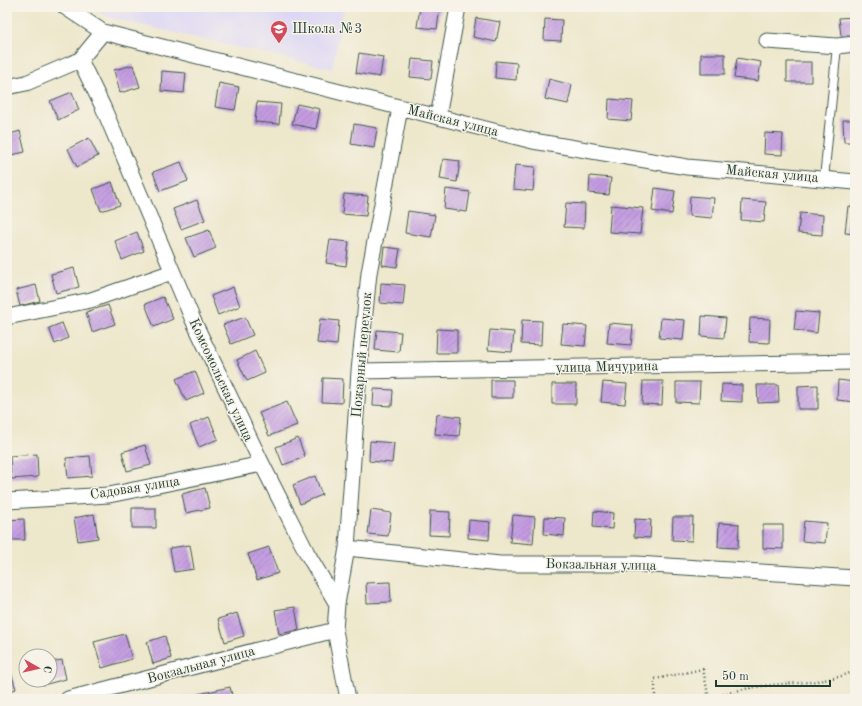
<svg xmlns="http://www.w3.org/2000/svg" width="862" height="706" font-family="'Old Standard TT',serif">
<style>
.built{fill:#dcd5f6}
.building{fill:url(#building-hatch)}
.lines{fill:none;stroke-linecap:round;stroke-linejoin:round}
.lane-casing{stroke:#3e564b;stroke-width:10}
.street-casing{stroke:#3e564b;stroke-width:17}
.path{stroke:#3e564b;stroke-width:2.5;stroke-dasharray:1 3;stroke-linecap:butt}
.lane{stroke:#fff;stroke-width:8}
.street{stroke:#fff;stroke-width:15}
.path-bridge{stroke:#3e564b;stroke-width:2.5;stroke-dasharray:1 3;stroke-linecap:butt}
.labels{text-anchor:middle;dominant-baseline:central;stroke-width:3;stroke-linejoin:round;paint-order:stroke}
.poi-label{font-size:14px;fill:#1f3d34;stroke:#f7f3e8;text-anchor:start}
.street-label{font-size:14px;fill:#1f3d34;stroke:#f7f3e8}
</style>
<defs>
<pattern id="building-hatch" width="6" height="6" patternUnits="userSpaceOnUse"><rect width="6" height="6" fill="#c39be1"/><path d="M-1 1l2-2M0 6l6-6M5 7l2-2" fill="none" stroke="#9e80b7"/></pattern>
</defs>
<rect width="100%" height="100%" fill="#f7f3e8"/>
<filter id="ink" filterUnits="userSpaceOnUse"><feTurbulence type="fractalNoise" baseFrequency=".025" numOctaves="2"/><feDisplacementMap in="SourceGraphic" scale="8" xChannelSelector="R" yChannelSelector="G"/><feConvolveMatrix kernelMatrix="1 2 1 2 8 2 1 2 1" color-interpolation-filters="sRGB"/></filter>
<filter id="wash" filterUnits="userSpaceOnUse"><feTurbulence type="fractalNoise" baseFrequency=".012" numOctaves="4" result="noise"/><feDisplacementMap in="SourceGraphic" scale="16" xChannelSelector="R" yChannelSelector="G"/><feGaussianBlur stdDeviation="0.9" result="paint"/><feColorMatrix in="noise" values="0 0 0 0 0 0 0 0 0 0 0 0 0 0 0 0 0 1.4 0 .05"/><feComposite in="paint" operator="in"/></filter>
<g filter="url(#wash)">
<rect width="100%" height="100%" fill="#ede7cb"/>
<path class="built" d="M91,7h253l-12,62 -222,-51z"/>
<g id="blocks">
<path class="building" d="M420,7h20l-3,22 -20,-2z
M855,17v17l-14,2 -2,-18z
M476,18l24,4 -4,20 -23,-5z
M545,19l17,1 -1,21 -17,-1z
M359,53l24,4 -3,20 -24,-4z
M701,54h24v20h-24z
M737,58l24,4 -3,19 -24,-3z
M412,59l21,2 -2,18 -21,-2z
M496,61l21,2 -1,17 -21,-2z
M787,62h24v20h-24z
M133,65l7,22 -20,6 -6,-23z
M162,71l24,2 -2,20 -23,-2z
M549,79l23,6 -4,19 -23,-5z
M219,83l20,4 -4,23 -20,-3z
M72,92l7,18 -21,10 -8,-19z
M609,99l24,2 -2,20 -23,-2z
M257,102l24,2 -2,20 -24,-2z
M297,104l23,5 -4,20 -24,-5z
M843,120h12v22h-11z
M354,124l23,4 -3,20 -23,-4z
M20,131l5,21 -18,4v-21z
M765,133l18,1 -1,21 -18,-1z
M89,138l9,18 -21,11 -9,-18z
M443,159l17,2 -3,21 -17,-3z
M181,162l7,19 -28,10 -7,-19z
M515,165l20,2 -2,24 -20,-2z
M590,176l21,2 -2,17 -20,-2z
M112,182l8,23 -19,6 -8,-22z
M655,188l20,3 -3,23 -20,-3z
M446,189l24,3 -3,20 -23,-3z
M344,194l24,2 -2,20 -24,-2z
M690,196l24,2 -2,20 -23,-2z
M197,200l8,20 -24,9 -8,-20z
M742,200l24,2 -2,20 -23,-2z
M566,203l19,1 -1,24 -20,-1z
M611,205l32,3 -3,26 -31,-2z
M848,206l7,1v27l-10,-1z
M408,211l27,4 -4,22 -26,-4z
M800,213l23,2 -1,20 -24,-2z
M209,230l7,18 -22,9 -8,-19z
M137,232l7,19 -22,9 -7,-19z
M330,240l19,2 -3,24 -20,-3z
M384,247l16,2 -3,18 -15,-2z
M74,268l5,19 -23,6 -5,-19z
M381,283l24,2 -2,20 -23,-2z
M36,285l4,16 -20,5 -4,-16z
M233,287l7,19 -22,9 -7,-19z
M163,297l10,22 -19,8 -9,-23z
M108,305l7,19 -23,8 -6,-20z
M796,311l23,2 -2,20 -23,-3z
M702,316l24,2 -2,20 -23,-2z
M245,317l8,18 -22,9 -8,-19z
M661,318l24,2 -2,20 -24,-2z
M750,318l20,1 -1,24 -20,-1z
M320,319l19,2 -2,24 -20,-2z
M522,320l20,1 -1,24 -20,-1z
M62,323l6,15 -13,6 -6,-16z
M609,323l24,2 -2,20 -24,-2z
M563,324l24,2 -2,20 -24,-2z
M437,329l20,1v23h-21z
M377,330l24,2 -2,20 -24,-2z
M490,330l24,2 -2,20 -24,-2z
M255,351l10,22 -18,8 -10,-21z
M195,371l9,22 -18,8 -10,-22z
M323,378l20,1 -1,24 -20,-1z
M491,380h22v18h-22z
M838,380l17,2v20l-18,-2z
M643,381h20l-1,24 -20,-1z
M603,382l24,2 -2,20 -24,-2z
M676,382h24l-1,21 -23,-1z
M552,384h24v20h-24z
M722,384l20,1v17l-21,-1z
M757,385h21l1,17 -21,1z
M818,385v24h-20v-23z
M374,389l19,1 -1,16 -19,-1z
M287,402l10,23 -28,11 -10,-23z
M437,414l24,3 -2,19 -24,-2z
M209,417l9,22 -19,8 -9,-22z
M298,438l7,19 -22,8 -7,-18z
M370,441l24,2 -2,20 -23,-2z
M145,445l6,20 -24,6 -5,-19z
M37,454l1,23 -27,2 -1,-23z
M90,456l2,20 -24,2 -2,-20z
M315,476l7,19 -22,9 -7,-19z
M205,488l5,20 -24,5 -4,-19z
M132,508h24v20h-24z
M371,510l20,3 -3,23 -20,-2z
M430,511l20,1 -1,24 -20,-1z
M594,511l19,2 -1,16 -19,-2z
M94,514l4,24 -20,3 -4,-23z
M513,515l22,2 -2,27 -23,-2z
M545,517l20,1 -1,18 -20,-2z
M673,517h20l-1,24 -20,-1z
M24,519l1,21h-18v-20z
M635,519l16,1 -1,18 -16,-1z
M469,520l21,2 -1,18 -21,-2z
M804,521l23,2 -2,20 -23,-2z
M719,523l20,1 -1,24 -20,-1z
M763,525h20v24l-20,-1z
M190,545l4,24 -20,3 -4,-24z
M269,547l9,26 -21,7 -9,-26z
M390,582l1,20 -24,1 -1,-20z
M295,607l4,23 -20,4 -4,-24z
M237,613l7,23 -19,6 -7,-23z
M125,634l7,25 -30,9 -8,-26z
M165,636l6,22 -18,6 -6,-22z
M62,660l4,19 -23,6 -1,-5h8v-18z
M9,666l7,23 -9,3v-25z
M230,687l3,12h-52v-1z"/>
</g>
</g>
<g filter="url(#ink)">
<use href="#blocks" fill-opacity="0" stroke="#3e564b" stroke-width="1"/>
<g class="lines">
<defs>
<path id="lane" d="M824,179l13,-133"/>
<path id="street" d="M65,7l38,25 430,109 154,26 168,15
M767,41l70,5 18,-2
M80,60l23,47 90,213 69,144 45,89 30,51 -2,26 13,69
M7,87l19,-4 54,-23 23,-28
M438,117l20,-110
M7,317l84,-17 81,-28
M359,371l496,-9
M7,501l102,-6 153,-31
M347,548l153,16h137l218,14
M337,604l10,-56 12,-177 10,-98 31,-165
M68,699l267,-69"/>
</defs>
<use href="#lane" class="lane-casing"/>
<use href="#street" class="street-casing"/>
<path class="path" d="M655,699v-20l48,-10
M703,699c20,-4 40,-11 60,-13 32,-4 62,-2 92,-15"/>
<use href="#lane" class="lane"/>
<use href="#street" class="street"/>
<path class="path-bridge" d="M703,669l6,30"/>
</g>
</g>
<defs>
<symbol id="school-pin" viewBox="-11 -11 22 30"><path d="M0 17L-7.5 6A9.5 9.5 0 1 1 7.5 6Z" fill="#d1495b" stroke="#f7f3e8"/><path d="M0-5L7-2L0 1L-7-2ZM-4 1L0 2.5L4 1V4Q0 6-4 4Z" fill="#fff"/></symbol>
</defs>
<g fill-rule="evenodd">
<use href="#school-pin" x="269" y="19" width="20" height="27"/>
</g>
<g class="labels">
<g class="poi-label">
<text x="292" y="29">Школа №3</text>
</g>
<g class="street-label">
<text transform="translate(453 121) rotate(14)">Майская улица</text>
<text transform="translate(772 174) rotate(5)">Майская улица</text>
<text transform="translate(362 355) rotate(-85)">Пожарный переулок</text>
<text transform="translate(607 367) rotate(-1)">улица Мичурина</text>
<text transform="translate(221 380) rotate(65)">Комсомольская улица</text>
<text transform="translate(135 488) rotate(-9)">Садовая улица</text>
<text transform="translate(601 565) rotate(1)">Вокзальная улица</text>
<text transform="translate(201 665) rotate(-15)">Вокзальная улица</text>
</g>
</g>
<rect width="862" height="706" fill="none" stroke="#f7f3e8" stroke-width="24"/>
<g transform="translate(38 668) rotate(98)"><circle r="19" fill="#f7f3e8" stroke="#a1aaa0"/>
<path d="M0-3L7 15L0 10L-7 15Z" fill="#d1495b"/>
<text y="-6" font-size="11" font-weight="bold" text-anchor="middle" fill="#1f3d34">С</text>
</g>
<path d="M716 680v6h114v-6" fill="none" stroke="#1f3d34" stroke-width="2"/>
<text x="722" y="680" font-size="12" fill="#1f3d34" stroke="#f7f3e8" stroke-width="3" paint-order="stroke">50 m</text>
</svg>
